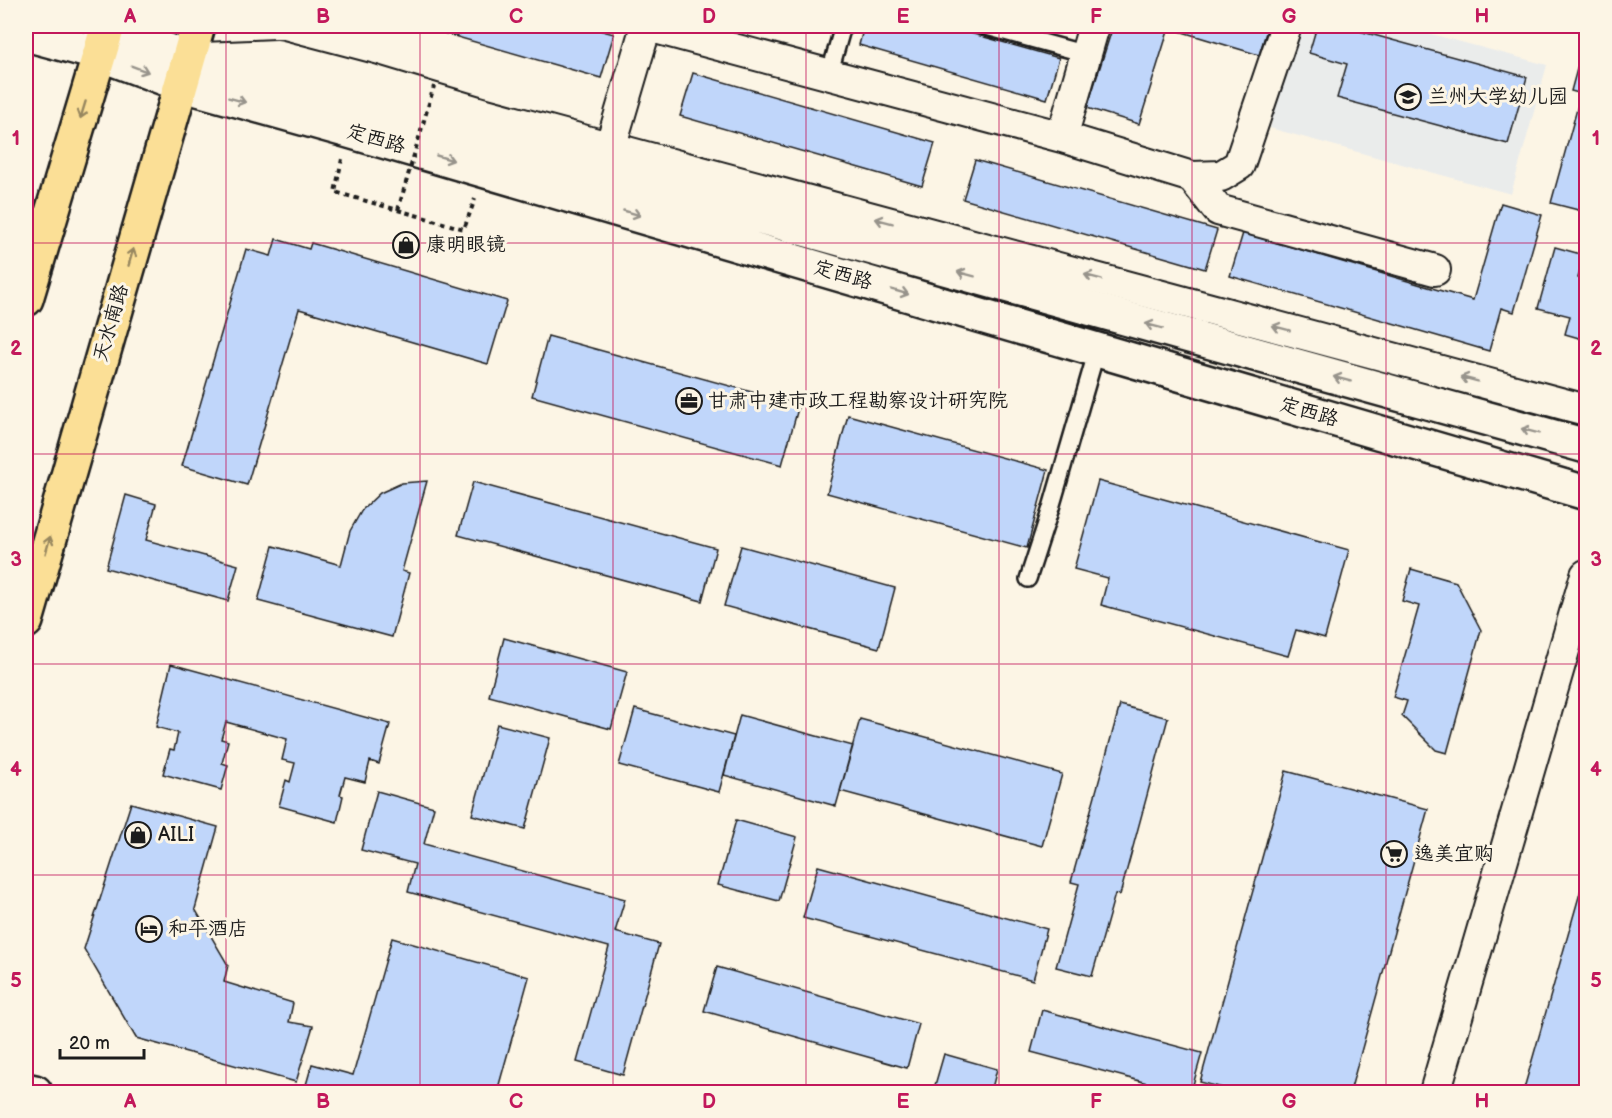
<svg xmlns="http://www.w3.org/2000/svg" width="1612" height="1118" font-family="'Balsamiq Sans','LXGW WenKai TC',sans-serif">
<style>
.built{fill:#eaeceb}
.building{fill:#c0d6fa;stroke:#1c1c1c;stroke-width:1.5}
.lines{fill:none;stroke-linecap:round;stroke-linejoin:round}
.lane-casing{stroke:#1c1c1c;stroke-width:20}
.street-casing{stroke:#1c1c1c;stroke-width:34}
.secondary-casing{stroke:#1c1c1c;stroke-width:38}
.primary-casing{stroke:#1c1c1c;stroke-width:38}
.path{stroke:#1c1c1c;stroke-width:4;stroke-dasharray:4.5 4.5;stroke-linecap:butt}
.lane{stroke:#fcf5e5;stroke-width:15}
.street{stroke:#fcf5e5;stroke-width:30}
.secondary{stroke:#fcf5e5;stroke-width:33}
.primary{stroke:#fbdf96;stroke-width:33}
.path-bridge{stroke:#1c1c1c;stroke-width:4;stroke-dasharray:4.5 4.5;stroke-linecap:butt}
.oneway{stroke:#97938b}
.oneway2{stroke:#97875f}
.grid{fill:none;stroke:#c2185b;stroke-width:1.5;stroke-opacity:0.55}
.labels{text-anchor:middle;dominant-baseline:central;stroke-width:6;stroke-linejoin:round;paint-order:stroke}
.poi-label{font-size:20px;fill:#1c1c1c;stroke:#fcf5e5;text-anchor:start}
.street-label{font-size:20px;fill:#1c1c1c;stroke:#fcf5e5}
.neatline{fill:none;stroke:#c2185b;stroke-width:2}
.grid-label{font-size:20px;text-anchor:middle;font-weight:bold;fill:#c2185b}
</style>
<rect width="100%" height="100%" fill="#fcf5e5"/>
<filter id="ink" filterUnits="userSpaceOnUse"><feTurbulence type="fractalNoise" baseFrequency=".0167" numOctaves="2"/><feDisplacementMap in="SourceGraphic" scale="12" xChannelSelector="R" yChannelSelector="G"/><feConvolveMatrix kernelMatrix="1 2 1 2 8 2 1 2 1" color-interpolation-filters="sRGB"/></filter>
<g filter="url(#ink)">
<path class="built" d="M1298,26h103l146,39 -36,129 -241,-66z"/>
<path class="building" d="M419,26h165l30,8 -13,44z
M864,26h81l114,32 -12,41 -188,-54z
M1113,26h155l-9,29 -90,-27 -30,96 -52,-16z
M1317,26h24l186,51 -19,67 -171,-46 10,-34 -38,-11z
M1586,36v59l-15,-4z
M693,73l242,70 -13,43 -242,-70z
M1580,98l6,1v113l-35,-9z
M975,160l242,70 -12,39 -242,-70z
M1501,203l41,12 -28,97 -13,-4 -12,43 -259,-75 13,-43 230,67z
M276,239l33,10 2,-6 196,58 -19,63 -189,-55 -52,176 -65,-19 64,-217 25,7z
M1555,247l29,8 -6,23 8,2v60l-21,-6 5,-18 -32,-8z
M548,336l251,69 -17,60 -250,-69z
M848,415l200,55 -21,78 -200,-55z
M427,481l-25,90 7,2 -17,64 -134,-36 15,-55 68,19 9,-34 12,-21 18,-17 22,-10z
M1098,481l251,69 -24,88 -29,-8 -8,26 -187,-51 7,-27 -34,-9z
M473,482l243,66 -14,53 -244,-66z
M126,495l30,9 -10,36 92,25 -10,36 -122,-33z
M741,546l154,42 -16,60 -155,-42z
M1411,569l45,13 25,48 -34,123 -11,-3 -34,-34 5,-15 -14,-4 26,-91 -17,-5z
M504,638l123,34 -16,57 -122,-33z
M171,664l219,60 -11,40 -9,-3 -5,21 -20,-5 -5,18 3,1 -6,26 -58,-16 7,-26 4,2 5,-19 -13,-3 5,-21 -61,-17 -5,17 7,2 -6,22 6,2 -7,25 -58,-16 7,-25 4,1 4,-17 -22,-6z
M1120,705l48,13 -48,177 -5,-1 -23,82 -36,-9 23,-83 -8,-2z
M635,709l99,27 -15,56 -100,-27z
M740,715l113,31 -17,60 -112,-31z
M860,719l202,55 -20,72 -202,-55z
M497,724l53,14 -25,91 -53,-14z
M1286,771l142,38 -78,283h-112l-38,-10z
M377,791l57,16 -10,37 201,55 -10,33 44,12 -36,131 -46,-13 32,-115 -201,-55 7,-28 -54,-14z
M131,803l87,24 -23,82 33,56 -4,17 69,21 -4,19 24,4 -17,56 -160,-44 -52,-89z
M736,820l61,17 -18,64 -61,-16z
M818,866l229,63 -14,51 -230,-62z
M1586,872v220h-63z
M392,938l137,39 -32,115h-193l8,-28 41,11z
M717,967l202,57 -12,44 -203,-57z
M1042,1010l160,43 -11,39h-10l-150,-40z
M944,1054l53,15 -6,23h-58z"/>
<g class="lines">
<defs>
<path id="lane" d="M983,26l103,28
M829,75l14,-49
M1028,579l23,-71 46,-158"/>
<path id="street" d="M648,26l414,111 130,40 29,-1 18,-11 47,-139
M203,58l74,-3 95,25 110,33 1104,297
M1062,137l32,-111
M610,148l36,-122
M1192,177l26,33 217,60
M1435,1092l151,-517"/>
<path id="secondary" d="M100,26l88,32 1398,388
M26,34l74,20 80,30 169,47 1237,362
M26,1090l9,2"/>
<path id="primary" d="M26,299l82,-273
M26,621l172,-595"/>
</defs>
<use href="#lane" class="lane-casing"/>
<use href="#street" class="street-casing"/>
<use href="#secondary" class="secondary-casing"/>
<use href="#primary" class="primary-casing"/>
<path class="path" d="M342,159l-7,33 129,37 11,-30"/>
<use href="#lane" class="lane"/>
<use href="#street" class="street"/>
<use href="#secondary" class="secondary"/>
<use href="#primary" class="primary"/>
<path class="path-bridge" d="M398,210l36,-124"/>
</g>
<defs><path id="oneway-shaft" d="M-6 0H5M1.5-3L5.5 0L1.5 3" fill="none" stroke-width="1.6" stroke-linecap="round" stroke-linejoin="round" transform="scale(1.5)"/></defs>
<g class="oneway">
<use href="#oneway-shaft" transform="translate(140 69) rotate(21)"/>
<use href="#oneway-shaft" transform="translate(237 100) rotate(15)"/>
<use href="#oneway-shaft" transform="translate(445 158) rotate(16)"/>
<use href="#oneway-shaft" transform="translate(632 213) rotate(16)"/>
<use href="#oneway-shaft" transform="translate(884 221) rotate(-165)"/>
<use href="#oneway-shaft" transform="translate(966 274) rotate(-165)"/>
<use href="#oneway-shaft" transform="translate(1093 277) rotate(-165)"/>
<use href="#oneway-shaft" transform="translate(900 292) rotate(16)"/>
<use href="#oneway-shaft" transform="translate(1154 326) rotate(-165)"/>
<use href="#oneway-shaft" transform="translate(1281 328) rotate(-165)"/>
<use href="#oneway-shaft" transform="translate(1342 379) rotate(-165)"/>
<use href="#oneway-shaft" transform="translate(1469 379) rotate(-165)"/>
<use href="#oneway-shaft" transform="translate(1530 431) rotate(-165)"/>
</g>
<g class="oneway2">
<use href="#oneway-shaft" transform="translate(83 110) rotate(107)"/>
<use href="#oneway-shaft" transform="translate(131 257) rotate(-74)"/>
<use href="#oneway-shaft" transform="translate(48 545) rotate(-74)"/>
</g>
</g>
<path class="grid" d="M226,26v1066M420,26v1066M613,26v1066M806,26v1066M999,26v1066M1192,26v1066M1386,26v1066M26,243h1560M26,454h1560M26,664h1560M26,875h1560"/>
<defs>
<symbol id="school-ring" viewBox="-11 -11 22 22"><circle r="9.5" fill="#fcf5e5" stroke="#1c1c1c" stroke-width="1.5"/><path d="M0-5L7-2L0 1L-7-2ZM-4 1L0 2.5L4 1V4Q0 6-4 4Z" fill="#1c1c1c"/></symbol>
<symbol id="shop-ring" viewBox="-11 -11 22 22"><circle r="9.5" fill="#fcf5e5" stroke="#1c1c1c" stroke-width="1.5"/><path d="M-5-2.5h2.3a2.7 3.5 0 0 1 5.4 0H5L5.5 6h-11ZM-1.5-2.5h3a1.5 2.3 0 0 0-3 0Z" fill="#1c1c1c"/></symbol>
<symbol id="office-ring" viewBox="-11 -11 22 22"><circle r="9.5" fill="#fcf5e5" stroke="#1c1c1c" stroke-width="1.5"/><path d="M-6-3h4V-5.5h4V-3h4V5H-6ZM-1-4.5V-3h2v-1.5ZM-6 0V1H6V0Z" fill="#1c1c1c"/></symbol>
<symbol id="supermarket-ring" viewBox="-11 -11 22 22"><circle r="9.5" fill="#fcf5e5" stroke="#1c1c1c" stroke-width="1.5"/><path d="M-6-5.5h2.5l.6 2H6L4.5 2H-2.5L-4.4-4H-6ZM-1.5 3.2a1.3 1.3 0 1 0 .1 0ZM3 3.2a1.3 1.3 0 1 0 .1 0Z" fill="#1c1c1c"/></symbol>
<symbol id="hotel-ring" viewBox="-11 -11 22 22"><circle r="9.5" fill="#fcf5e5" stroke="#1c1c1c" stroke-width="1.5"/><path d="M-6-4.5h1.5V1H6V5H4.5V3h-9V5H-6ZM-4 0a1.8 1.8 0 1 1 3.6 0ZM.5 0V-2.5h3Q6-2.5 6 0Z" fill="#1c1c1c"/></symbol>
</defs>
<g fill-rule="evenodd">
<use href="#school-ring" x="1393" y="82" width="30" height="30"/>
<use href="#shop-ring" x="391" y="230" width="30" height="30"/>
<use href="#office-ring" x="674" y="386" width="30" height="30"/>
<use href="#shop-ring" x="123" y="820" width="30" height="30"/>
<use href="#supermarket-ring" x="1379" y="839" width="30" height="30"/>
<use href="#hotel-ring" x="134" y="914" width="30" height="30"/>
</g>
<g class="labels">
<g class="poi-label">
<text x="1428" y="97">兰州大学幼儿园</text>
<text x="426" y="245">康明眼镜</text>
<text x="708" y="401">甘肃中建市政工程勘察设计研究院</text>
<text x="158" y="835">AILI</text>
<text x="1414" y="854">逸美宜购</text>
<text x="168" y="929">和平酒店</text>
</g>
<g class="street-label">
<text transform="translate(376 139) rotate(16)">定西路</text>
<text transform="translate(843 275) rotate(16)">定西路</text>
<text transform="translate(111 323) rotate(-74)">天水南路</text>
<text transform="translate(1309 412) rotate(16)">定西路</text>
</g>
</g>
<rect width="1612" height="1118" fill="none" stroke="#fcf5e5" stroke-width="66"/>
<path d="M60 1049v9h84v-9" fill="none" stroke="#1c1c1c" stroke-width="3"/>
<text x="69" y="1049" font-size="18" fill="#1c1c1c" stroke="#fcf5e5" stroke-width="4.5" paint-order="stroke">20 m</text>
<rect x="33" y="33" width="1546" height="1052" class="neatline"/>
<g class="grid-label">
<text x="130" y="23">A</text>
<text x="323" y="23">B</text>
<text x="516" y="23">C</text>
<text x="709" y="23">D</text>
<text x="903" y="23">E</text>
<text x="1096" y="23">F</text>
<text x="1289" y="23">G</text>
<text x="1482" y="23">H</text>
<text x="16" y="145">1</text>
<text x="1596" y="145">1</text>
<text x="16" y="355">2</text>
<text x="1596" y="355">2</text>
<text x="16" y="566">3</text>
<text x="1596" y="566">3</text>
<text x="16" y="776">4</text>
<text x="1596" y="776">4</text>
<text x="16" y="987">5</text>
<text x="1596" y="987">5</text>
<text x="130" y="1108">A</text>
<text x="323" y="1108">B</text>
<text x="516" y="1108">C</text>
<text x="709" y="1108">D</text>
<text x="903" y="1108">E</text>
<text x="1096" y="1108">F</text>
<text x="1289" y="1108">G</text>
<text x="1482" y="1108">H</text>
</g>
</svg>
